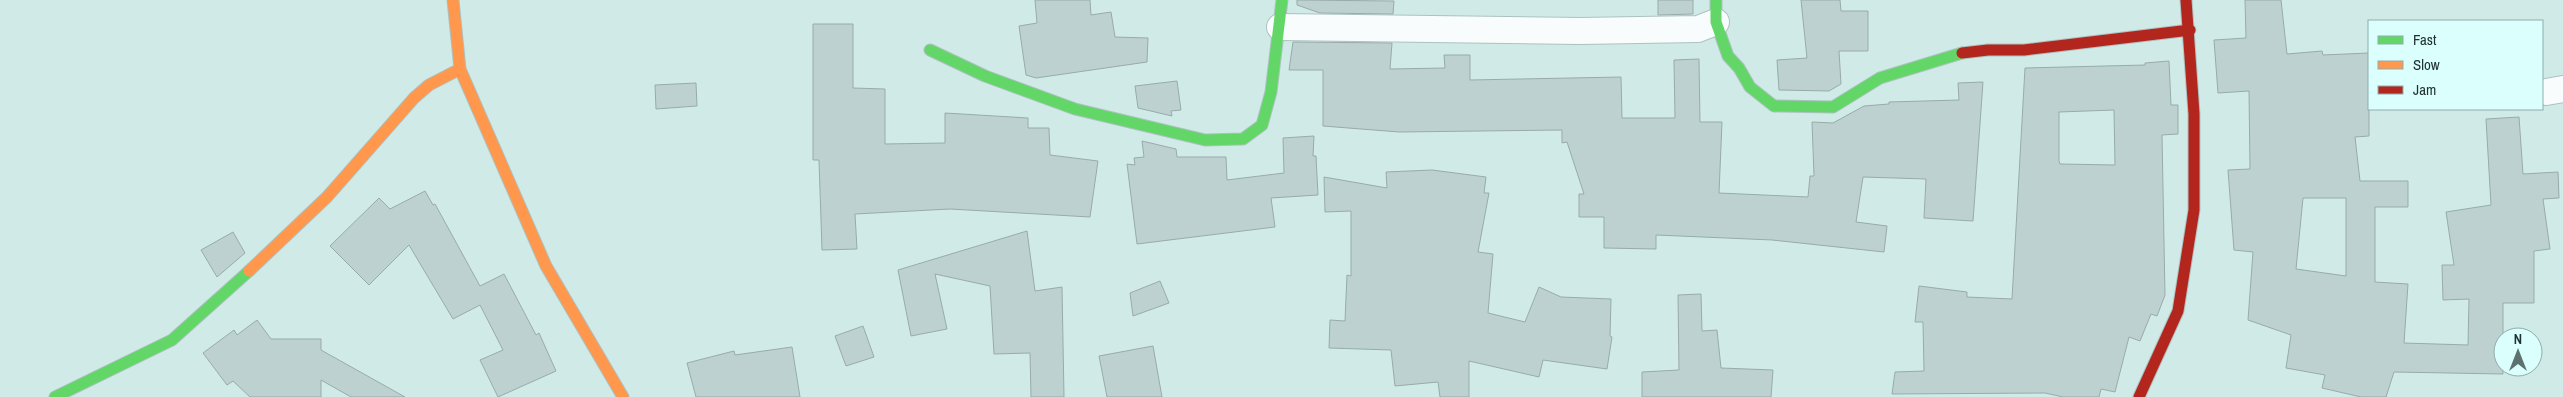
<svg xmlns="http://www.w3.org/2000/svg" width="2563" height="397" font-family="'Archivo Narrow',sans-serif">
<style>
.building{fill:#bdd1d0;stroke:#98abaa;fill-rule:evenodd}
.lines{fill:none;stroke-linecap:round;stroke-linejoin:round}
.street-casing{stroke:#adc2c0;stroke-width:28}
.fast-casing{stroke:#adc2c0;stroke-width:13}
.slow-casing{stroke:#adc2c0;stroke-width:13}
.jam-casing{stroke:#adc2c0;stroke-width:13}
.street{stroke:#f8fcfc;stroke-width:26}
.fast{stroke:#63d668;stroke-width:11}
.slow{stroke:#ff974d;stroke-width:11}
.jam{stroke:#b3261e;stroke-width:11}
</style>
<rect width="100%" height="100%" fill="#d0eae8"/>
<path class="building" d="M1035,0h55l1,15 20,-3 4,25 33,1 -1,24 -111,16 -10,-3 -7,-49 18,-3z
M1297,0l97,1 -1,13 -73,-1 -23,-8z
M1658,0h35v14l-35,1z
M1801,0h39l1,11h27v40h-29l2,33 -12,7 -50,-1 -2,-30 30,-2z
M2245,0h36l6,54 35,-3 1,4 46,-2v83l-14,1 5,44h48v26h-33v75l33,2 -4,59 64,2 1,-46 -26,1 -1,-35h12l-8,-53 45,-7 -5,-86 33,-2 4,57 35,-2 1,26 -16,1 7,50 -16,2v52h-31v71l-109,-2 -8,25h-25l-39,-9 3,-13 -39,-7 5,-33 -43,-15 5,-68 -19,-2 -6,-80 22,-1 -1,-78 -31,2 -4,-53 32,-2zM2303,198h43v78l-50,-7z
M813,24h40v64l32,1v55l60,-1v-30l83,5v10h21l1,27 48,6 -8,56 -140,-8 -95,5 2,35 -35,1 -3,-90h-6z
M1293,42l99,1 -2,26 55,-1 -1,-13h26v25l151,-3 1,41h53l-1,-58 25,-1 1,63h22l-3,71 89,4 2,-21h4l-2,-54 21,1 31,-17 25,-2v-2l70,-2 -1,-17 25,-1 -10,139 -49,-3 2,-39 -63,-2 -7,45 31,4 -3,26 -112,-12 -116,-5v14l-52,-1v-31h-25v-23h5l-17,-52 -5,1v-13l-163,2 -76,-6v-56h-34z
M2169,61l2,44h7v29l-16,1 3,160 -8,21 -6,-2 -11,27 -11,-4 -14,55 -14,-3 -2,8h-36l-18,-4 -153,1 3,-22 29,-1 -1,-49h-8l4,-36 48,6v5l45,2 13,-231 120,-3v-2zM2114,110l1,55 -55,-1 -1,-3v-49z
M1177,81l4,29 -10,1 1,5 -34,-8 -3,-22z
M696,83l1,23 -41,3 -1,-24z
M1314,136l-1,20h3l2,39 -47,3 4,29 -138,17 -10,-80 8,1 -1,-7 10,-1 -2,-16 34,8 1,8h49l1,23 57,-7 -1,-35z
M1432,170l54,7 -2,16h5l-11,59 15,2 -5,59 37,9 14,-35 22,10 50,2 -1,37 2,1 -5,32 -64,-9 -4,17 -70,-16v36h-29l-2,-15 -43,4 -4,-36 -62,-2 1,-28 15,1 2,-46 4,1v-65l-26,1 -1,-35 63,11 -1,-16z
M425,191l8,14 2,-1 45,82 24,-12 32,61 3,-2 17,38 -58,26 -18,-37 23,-10 -23,-45 -27,14 -44,-74 -40,40 -39,-39 49,-48 11,11z
M1027,231l8,60 27,-4 2,110h-33l-1,-44 -36,1 -4,-68 -55,-12 12,55 -36,7 -13,-66z
M233,232l12,21 -28,24 -16,-27z
M1160,281l9,22 -36,13 -3,-23z
M1701,294l1,37 15,-1 4,38 52,2 -2,27h-129v-25l37,-2 -1,-75z
M257,320l14,19h50v11l84,47h-54l-30,-17v17h-71l-17,-16 -6,4 -24,-32 31,-23 3,5z
M863,326l11,31 -28,9 -11,-30z
M1153,346l9,51h-55l-8,-41z
M792,347l8,50h-104l-9,-34 47,-12 1,4z"/>
<g class="lines">
<defs>
<path id="street" d="M1280,27l300,4 118,-2 18,-7
M2546,92l17,-3"/>
<path id="fast" d="M1716,0v22l12,34 11,12 11,19 24,19 59,1 47,-29 82,-25
M930,50l55,26 90,33 130,31 38,-1 19,-14 9,-33 11,-92
M55,397l117,-57 77,-69"/>
<path id="slow" d="M453,0l7,69 86,197 77,131
M249,271l78,-74 87,-99 15,-13 31,-16"/>
<path id="jam" d="M1962,53l26,-3h36l166,-20
M2139,397l39,-86 16,-101v-96l-8,-114"/>
</defs>
<use href="#street" class="street-casing"/>
<use href="#fast" class="fast-casing"/>
<use href="#slow" class="slow-casing"/>
<use href="#jam" class="jam-casing"/>
<use href="#street" class="street"/>
<use href="#fast" class="fast"/>
<use href="#slow" class="slow"/>
<use href="#jam" class="jam"/>
</g>
<rect x="2368" y="20" width="175" height="90" fill="#dafffd" stroke="#8fadab"/>
<rect x="2378" y="36" width="25" height="8" fill="#63d668" stroke="#8fadab"/>
<text x="2413" y="45" font-size="15" fill="#1f3130">Fast</text>
<rect x="2378" y="61" width="25" height="8" fill="#ff974d" stroke="#8fadab"/>
<text x="2413" y="70" font-size="15" fill="#1f3130">Slow</text>
<rect x="2378" y="86" width="25" height="8" fill="#b3261e" stroke="#8fadab"/>
<text x="2413" y="95" font-size="15" fill="#1f3130">Jam</text>
<g transform="translate(2518 352)"><circle r="24" fill="#dafffd" stroke="#8fadab"/>
<path d="M0-4L9 19L0 12L-9 19Z" fill="#5d7270"/>
<text y="-8" font-size="14" font-weight="bold" text-anchor="middle" fill="#1f3130">N</text>
</g>
</svg>
